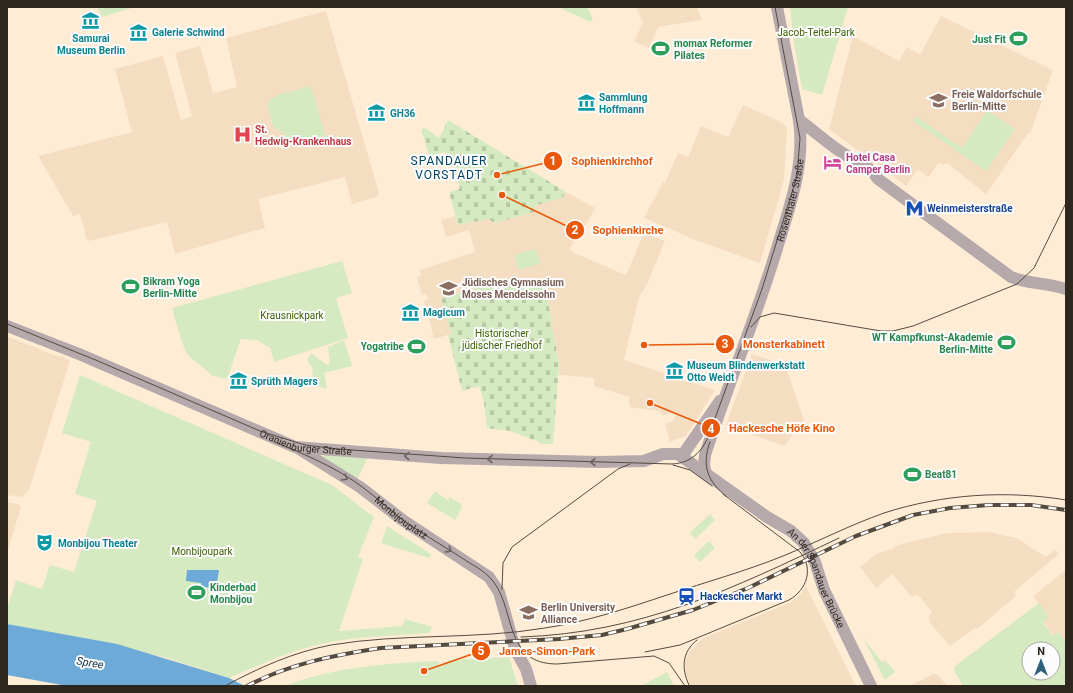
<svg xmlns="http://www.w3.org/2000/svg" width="1073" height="693" font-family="Roboto,sans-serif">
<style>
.built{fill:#f5ddc2}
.green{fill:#d5eac1;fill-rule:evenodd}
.cemetery{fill:url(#cemetery-stones)}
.water{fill:#6daad7}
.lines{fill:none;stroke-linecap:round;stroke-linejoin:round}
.tertiary{stroke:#b6a9ab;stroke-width:12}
.tram{stroke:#544b40;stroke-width:1}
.rail-casing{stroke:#544b40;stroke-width:4}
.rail{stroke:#fcfcfc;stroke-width:2.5;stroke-dasharray:8;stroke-linecap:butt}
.oneway{stroke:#6b625e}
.labels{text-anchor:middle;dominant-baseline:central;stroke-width:4;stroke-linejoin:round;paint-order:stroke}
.culture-label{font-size:10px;font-weight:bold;fill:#0d838f;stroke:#fcfcfc;text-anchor:start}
.park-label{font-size:10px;fill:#3d6100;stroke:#fcfcfc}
.leisure-label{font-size:10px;font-weight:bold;fill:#27864d;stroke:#fcfcfc;text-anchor:start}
.education-label{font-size:10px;font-weight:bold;fill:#785e54;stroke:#fcfcfc;text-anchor:start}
.health-label{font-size:10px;font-weight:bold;fill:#be3a42;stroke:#fcfcfc;text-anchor:start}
.hotel-label{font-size:10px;font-weight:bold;fill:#b23c85;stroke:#fcfcfc;text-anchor:start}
.street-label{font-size:10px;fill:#2e271f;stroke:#fcfcfc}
.transit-label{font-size:10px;font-weight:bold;fill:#164399;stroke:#fcfcfc;text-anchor:start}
.water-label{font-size:11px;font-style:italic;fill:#102c3f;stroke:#fcfcfc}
.quarter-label{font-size:12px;letter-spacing:1px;fill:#004463;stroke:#fcfcfc}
.leader{fill:none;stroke:#e8590c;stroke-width:1.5}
.callout-dot{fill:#e8590c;stroke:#fcfcfc;stroke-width:1.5}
.mark-label{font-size:12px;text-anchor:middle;font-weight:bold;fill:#fff}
.callout-label{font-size:11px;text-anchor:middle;font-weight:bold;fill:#e8590c;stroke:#fcfcfc;stroke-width:4;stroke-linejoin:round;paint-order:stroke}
</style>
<defs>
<pattern id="cemetery-stones" width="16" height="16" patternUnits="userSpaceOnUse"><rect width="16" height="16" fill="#d5eac1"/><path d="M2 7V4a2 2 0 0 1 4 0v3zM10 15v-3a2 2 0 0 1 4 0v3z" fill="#b7c9a5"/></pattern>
</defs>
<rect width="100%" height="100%" fill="#ffecd5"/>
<path class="built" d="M636,7h61l5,13 -44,7 -9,21 -15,-7 9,-18z
M326,11l53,182 -2,4 -25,7 -7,-27 -87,22 7,29 -90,26 -8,-32 -78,19 -4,-4 1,-2 -6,-21 -7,2 -35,-60 94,-24 -17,-63 48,-13 18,64 11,-4 -17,-63 25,-7 13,47 24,-6 -11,-49z
M941,16l112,54 -23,64 -1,-2 -43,62 -39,-31 -4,2 -4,-2 -10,13 -3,1 -2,-4 -7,-3 -11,16 -77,-57 24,-93 46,25 8,-14 13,8z
M743,105l40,18 4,5 -3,52 -24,83 -62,-22 -54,-23 19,-36 2,1 13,-30 10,4 13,-31 27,11z
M566,192l29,16 -12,22 -14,19 5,4 52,22 18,-42 21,8 -18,43 -8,13 -15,63 91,30 -29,46 -16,6 -5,-18 8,-3 3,-7 -5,-1 -8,3 -3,-5 -30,-4 -1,-10 -35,-11v-8l-35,-3v-10l-15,-87 -21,3h-20l-62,17 10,36 -17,5 -10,-38 4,-1 -2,-6 -4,1 -5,-18 4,-1 -1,-6 55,-18 -6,-22 -23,7 -5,-17 14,-4 3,9 30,-6 7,4 39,-11 2,-7 26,-7z
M7,336l52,21 3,-1 8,5 -41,129 -7,7 -15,-2z
M752,354l33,11 19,55 -20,26 -58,-21z
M7,502l11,2 3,3 -14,46z
M988,532l28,6 30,19 9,-7 4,4 -43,36 -2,2 2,4 -39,33 -2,-1 -25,18 -20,-23 -1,-6 3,-5 -15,-18 -5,3 -20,-23 -16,14 -16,-21 16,-13 19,-6 -1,-2 53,-13z
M1066,570v71l-8,-9 -4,4 -11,-14 6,-5 -16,-21z
M806,586l50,100h-165l-5,-12 -1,-11 3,-9 8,-10 8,-6 87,-36 9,-7z
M933,674l5,1 9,11h-38z"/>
<path class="green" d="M97,7h38l-33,10z
M558,7h29l6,12 -3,3z
M790,7h58l-26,88 -20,-6 -8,-46z
M311,86l15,52c-12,4 -28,7 -39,-1 -5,-4 -6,-8 -13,-8l-7,-26 10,-8z
M987,110l28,19 -29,42 -73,-50 3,-5 46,32z
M536,249l4,15 -22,6 -4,-15z
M342,261l10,32 -16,5 12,40 -74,24 -4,-14 -13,-8 -16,-1 -14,40 -15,-3c-7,-9 -15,-12 -23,-20 -6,-6 -14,-38 -17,-48z
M344,340l8,26 -28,7 3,16 -16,-4 2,-16 -6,-9 4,-7 16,12 3,-2 -2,-16z
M80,375l252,110 42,32 -16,40 5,2 -24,72 63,-5 3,-7 27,8 -3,6c-36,3 -73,3 -108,11 -32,7 -62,21 -92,34l-65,-21 -157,-33v-15l9,-29 26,9 8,-24 24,7 23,-71 -22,-7 16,-52 -29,-9z
M324,453l43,4v2l-10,21 -35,-20z
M435,491l14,10v-4l12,7 1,4 -7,12 -28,-17z
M710,514l5,6 -20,19 -5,-6z
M387,526l44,28 -2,4 -48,-15z
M709,541l6,7 -15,14 -6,-7z
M1039,603l10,14 -6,6 10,13 5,-4 8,9v45h-104v-2l-8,-13 1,-5zM1029,649h24v24h-24z
M863,638l19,24 3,-2 10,12 -10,8z
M509,657l9,29h-225l-4,-2c49,-17 98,-21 149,-23l1,4 9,-1 1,-4z
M667,672l7,14h-30l-1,-1z"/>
<path class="cemetery" d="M448,120l118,72 -4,6 -26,7 -2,7 -39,11 -7,-4 -30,6 -9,-33 11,-3 -5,-23 -8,1 -2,-15 -16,4 -8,-27 4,-1 14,10z
M544,278l15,87 -6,79h-9l-34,-13 -23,-3 -3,-26 -5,-16 -17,5 -14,-56 3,-1 -10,-36 62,-17h20z"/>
<path class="water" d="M187,570h32l-3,18 -14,-1 -1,-4 -15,-2z
M7,624l110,20 112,34 16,8h-178l-60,-11z"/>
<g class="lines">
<g class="tertiary">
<path d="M799,120c17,12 32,27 50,37 13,8 20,8 29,22l133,98c18,7 37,6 55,12"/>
<path id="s1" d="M7,326l72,28 216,93 146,11 158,4 45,-1 19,-7h15l89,63 24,14 13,12 11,19 9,28 47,96"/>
<path d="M296,447l64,40 44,34 85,56 10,15 16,57 11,20 5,17"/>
<path d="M682,456l38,-55"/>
<path id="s2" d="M706,474l-2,-8 1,-11c23,-71 52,-139 73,-210 13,-42 27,-81 21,-125l-22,-113"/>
</g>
<g class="tram">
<path d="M7,324l91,37 162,70 45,14 33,4 127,9 207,6c19,-1 30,-12 37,-29l53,-146 35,-113 3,-38 -25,-131"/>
<path d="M751,327l9,-10 14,-4 107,18h12l20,-5 104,-42 17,-16 32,-65"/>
<path id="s3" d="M275,442c29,12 60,25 86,44 17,12 32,28 50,40 17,11 34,21 51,32 10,7 22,12 30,22 24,28 11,84 65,84l97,-8 15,7 16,23"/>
<path d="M710,442c-9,24 -2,40 17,55"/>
<path d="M673,465l17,5 22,16"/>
<path d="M502,589l1,-26 9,-16 106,-78 12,-5"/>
<path d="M521,637c120,-4 211,-48 318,-99"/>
<path d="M645,652l35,-7 109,-45c18,-10 25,-32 11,-48l-77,-58"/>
<path d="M689,685c-8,-17 -7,-33 8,-45"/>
<path d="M225,686c33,-18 69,-34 106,-41 71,-12 143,-5 214,-17 41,-6 83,-20 122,-33 39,-13 79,-24 116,-39 34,-14 67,-31 101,-43 59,-19 122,-23 182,-13"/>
</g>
<defs>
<path id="rail" d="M247,686c42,-22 87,-31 134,-38l178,-9 43,-4 25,-6 66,-19 55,-22 108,-52 57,-21 37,-7 39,-3h42l35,5"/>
</defs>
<use href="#rail" class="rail-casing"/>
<use href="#rail" class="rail"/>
</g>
<defs><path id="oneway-chevron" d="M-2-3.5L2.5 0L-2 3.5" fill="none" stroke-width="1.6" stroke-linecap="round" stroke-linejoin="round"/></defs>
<g class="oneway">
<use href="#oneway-chevron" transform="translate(407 456) rotate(-177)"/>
<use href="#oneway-chevron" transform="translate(490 459) rotate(-177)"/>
<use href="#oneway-chevron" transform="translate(593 462) rotate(-179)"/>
<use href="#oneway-chevron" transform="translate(345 478) rotate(31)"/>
<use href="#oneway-chevron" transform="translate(449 550) rotate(32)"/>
</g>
<defs>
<symbol id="museum-bare" viewBox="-9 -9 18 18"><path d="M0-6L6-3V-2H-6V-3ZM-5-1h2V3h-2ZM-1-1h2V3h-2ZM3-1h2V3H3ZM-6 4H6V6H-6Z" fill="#0f9aa8" stroke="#fcfcfc" stroke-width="2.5" paint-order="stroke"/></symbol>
<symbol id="stadium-bare" viewBox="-9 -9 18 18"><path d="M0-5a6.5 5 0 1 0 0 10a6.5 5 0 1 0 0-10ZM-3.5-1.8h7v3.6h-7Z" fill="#2e9e5b" stroke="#fcfcfc" stroke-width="2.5" paint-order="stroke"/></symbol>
<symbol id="school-bare" viewBox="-9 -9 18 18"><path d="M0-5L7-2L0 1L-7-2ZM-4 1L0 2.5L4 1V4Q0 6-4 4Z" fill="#8d6e63" stroke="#fcfcfc" stroke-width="2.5" paint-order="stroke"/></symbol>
<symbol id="hospital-bare" viewBox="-9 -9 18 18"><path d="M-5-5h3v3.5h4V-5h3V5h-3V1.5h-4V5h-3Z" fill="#e0444e" stroke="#fcfcfc" stroke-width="2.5" paint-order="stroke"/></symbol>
<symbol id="hotel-bare" viewBox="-9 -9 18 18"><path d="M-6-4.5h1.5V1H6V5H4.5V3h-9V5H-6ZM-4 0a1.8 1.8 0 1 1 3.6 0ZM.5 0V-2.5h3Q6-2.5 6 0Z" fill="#d1479c" stroke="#fcfcfc" stroke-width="2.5" paint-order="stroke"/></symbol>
<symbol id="metro-bare" viewBox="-9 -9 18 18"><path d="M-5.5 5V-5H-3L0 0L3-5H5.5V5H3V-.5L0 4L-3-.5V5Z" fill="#1a4fb4" stroke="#fcfcfc" stroke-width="2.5" paint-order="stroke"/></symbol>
<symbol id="theatre-bare" viewBox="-9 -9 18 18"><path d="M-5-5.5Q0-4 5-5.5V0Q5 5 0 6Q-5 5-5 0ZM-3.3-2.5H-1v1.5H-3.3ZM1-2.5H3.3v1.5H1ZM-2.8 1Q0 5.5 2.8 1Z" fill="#0f9aa8" stroke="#fcfcfc" stroke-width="2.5" paint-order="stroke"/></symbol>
<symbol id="station-bare" viewBox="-9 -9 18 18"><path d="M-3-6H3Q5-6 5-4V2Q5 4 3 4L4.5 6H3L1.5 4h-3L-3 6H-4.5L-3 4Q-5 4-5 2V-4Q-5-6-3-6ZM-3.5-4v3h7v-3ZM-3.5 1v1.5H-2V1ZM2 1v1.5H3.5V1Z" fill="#1a4fb4" stroke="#fcfcfc" stroke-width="2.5" paint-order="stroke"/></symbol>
<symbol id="university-bare" viewBox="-9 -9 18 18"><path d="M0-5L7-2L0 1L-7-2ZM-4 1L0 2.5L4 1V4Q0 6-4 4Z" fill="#8d6e63" stroke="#fcfcfc" stroke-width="2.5" paint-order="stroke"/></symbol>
</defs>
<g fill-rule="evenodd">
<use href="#museum-bare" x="78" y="8" width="25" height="25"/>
<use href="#museum-bare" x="126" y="20" width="25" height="25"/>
<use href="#stadium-bare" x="1006" y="26" width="25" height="25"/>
<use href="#stadium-bare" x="648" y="36" width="25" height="25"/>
<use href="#school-bare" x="926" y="88" width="25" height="25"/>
<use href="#museum-bare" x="574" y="90" width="25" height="25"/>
<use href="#museum-bare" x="364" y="100" width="25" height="25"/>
<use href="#hospital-bare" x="230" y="122" width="25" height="25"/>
<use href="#hotel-bare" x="820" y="150" width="25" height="25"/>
<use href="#metro-bare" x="902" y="196" width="25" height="25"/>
<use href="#stadium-bare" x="118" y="274" width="25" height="25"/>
<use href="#school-bare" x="436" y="276" width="25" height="25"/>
<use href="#museum-bare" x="398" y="300" width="25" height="25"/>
<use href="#stadium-bare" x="994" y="330" width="25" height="25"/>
<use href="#stadium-bare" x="404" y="334" width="25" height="25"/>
<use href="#museum-bare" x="662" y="358" width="25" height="25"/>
<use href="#museum-bare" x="226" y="368" width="25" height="25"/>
<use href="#stadium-bare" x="900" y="462" width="25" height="25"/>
<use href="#theatre-bare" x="32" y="530" width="25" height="25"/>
<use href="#stadium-bare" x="184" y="580" width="25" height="25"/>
<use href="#station-bare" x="674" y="584" width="25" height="25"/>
<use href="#university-bare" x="516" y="600" width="25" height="25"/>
</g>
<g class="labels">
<g class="culture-label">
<text x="152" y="32">Galerie Schwind</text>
<text x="91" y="38" text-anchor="middle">Samurai<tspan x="91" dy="12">Museum Berlin</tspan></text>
<text x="599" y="97">Sammlung<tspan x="599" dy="12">Hoffmann</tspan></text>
<text x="390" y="113">GH36</text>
<text x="423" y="312">Magicum</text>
<text x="687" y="365">Museum Blindenwerkstatt<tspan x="687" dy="12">Otto Weidt</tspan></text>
<text x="251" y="381">Sprüth Magers</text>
<text x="58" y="543">Monbijou Theater</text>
</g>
<g class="park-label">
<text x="816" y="32">Jacob-Teitel-Park</text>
<text x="292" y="315">Krausnickpark</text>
<text x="502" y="333">Historischer<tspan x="502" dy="12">jüdischer Friedhof</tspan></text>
<text x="202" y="551">Monbijoupark</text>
</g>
<g class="leisure-label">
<text x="1006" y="39" text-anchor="end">Just Fit</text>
<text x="674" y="43">momax Reformer<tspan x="674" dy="12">Pilates</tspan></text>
<text x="143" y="281">Bikram Yoga<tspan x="143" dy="12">Berlin-Mitte</tspan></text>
<text x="993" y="337" text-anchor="end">WT Kampfkunst-Akademie<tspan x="993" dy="12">Berlin-Mitte</tspan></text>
<text x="404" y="346" text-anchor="end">Yogatribe</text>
<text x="925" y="474">Beat81</text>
<text x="210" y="587">Kinderbad<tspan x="210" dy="12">Monbijou</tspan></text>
</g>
<g class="education-label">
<text x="952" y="94">Freie Waldorfschule<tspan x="952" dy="12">Berlin-Mitte</tspan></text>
<text x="462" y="282">Jüdisches Gymnasium<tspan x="462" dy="12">Moses Mendelssohn</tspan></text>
<text x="541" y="607">Berlin University<tspan x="541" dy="12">Alliance</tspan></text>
</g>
<g class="health-label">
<text x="255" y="129">St.<tspan x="255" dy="12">Hedwig-Krankenhaus</tspan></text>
</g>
<g class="hotel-label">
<text x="846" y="157">Hotel Casa<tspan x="846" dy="12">Camper Berlin</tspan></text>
</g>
<g class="street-label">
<text stroke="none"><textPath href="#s2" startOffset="288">Rosenthaler Straße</textPath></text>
<text stroke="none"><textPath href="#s1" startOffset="322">Oranienburger Straße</textPath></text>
<text stroke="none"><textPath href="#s3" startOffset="148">Monbijouplatz</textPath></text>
<text stroke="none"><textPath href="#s1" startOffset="888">An der Spandauer Brücke</textPath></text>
</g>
<g class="transit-label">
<text x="927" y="208">Weinmeisterstraße</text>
<text x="700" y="596">Hackescher Markt</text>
</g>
<g class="water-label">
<text transform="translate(90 663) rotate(9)">Spree</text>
</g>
<g class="quarter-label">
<text x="449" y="161">SPANDAUER<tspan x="449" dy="14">VORSTADT</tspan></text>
</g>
</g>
<path class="leader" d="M497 175L553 161M502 195L575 230M644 345L725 344M650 403L711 428M424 671L481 651"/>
<g class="callout-dot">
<circle cx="497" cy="175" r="4"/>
<circle cx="502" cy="195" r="4"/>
<circle cx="644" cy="345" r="4"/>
<circle cx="650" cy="403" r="4"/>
<circle cx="424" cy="671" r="4"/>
<circle cx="553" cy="161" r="10"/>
<circle cx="575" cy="230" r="10"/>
<circle cx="725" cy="344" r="10"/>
<circle cx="711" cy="428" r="10"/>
<circle cx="481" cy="651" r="10"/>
</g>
<g class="mark-label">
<text x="553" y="165">1</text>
<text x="575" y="234">2</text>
<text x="725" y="348">3</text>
<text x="711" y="433">4</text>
<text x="481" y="655">5</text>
</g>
<g class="callout-label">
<text x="612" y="165">Sophienkirchhof</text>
<text x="628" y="234">Sophienkirche</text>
<text x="784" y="348">Monsterkabinett</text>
<text x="782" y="432">Hackesche Höfe Kino</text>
<text x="547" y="655">James-Simon-Park</text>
</g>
<rect width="1073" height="693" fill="none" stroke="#2e271f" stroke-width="16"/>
<g transform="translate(1041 661)"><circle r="19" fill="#fcfcfc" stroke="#aaa7a4"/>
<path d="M0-3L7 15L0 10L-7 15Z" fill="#2e607d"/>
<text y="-6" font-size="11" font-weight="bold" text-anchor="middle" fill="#2e271f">N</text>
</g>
</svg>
